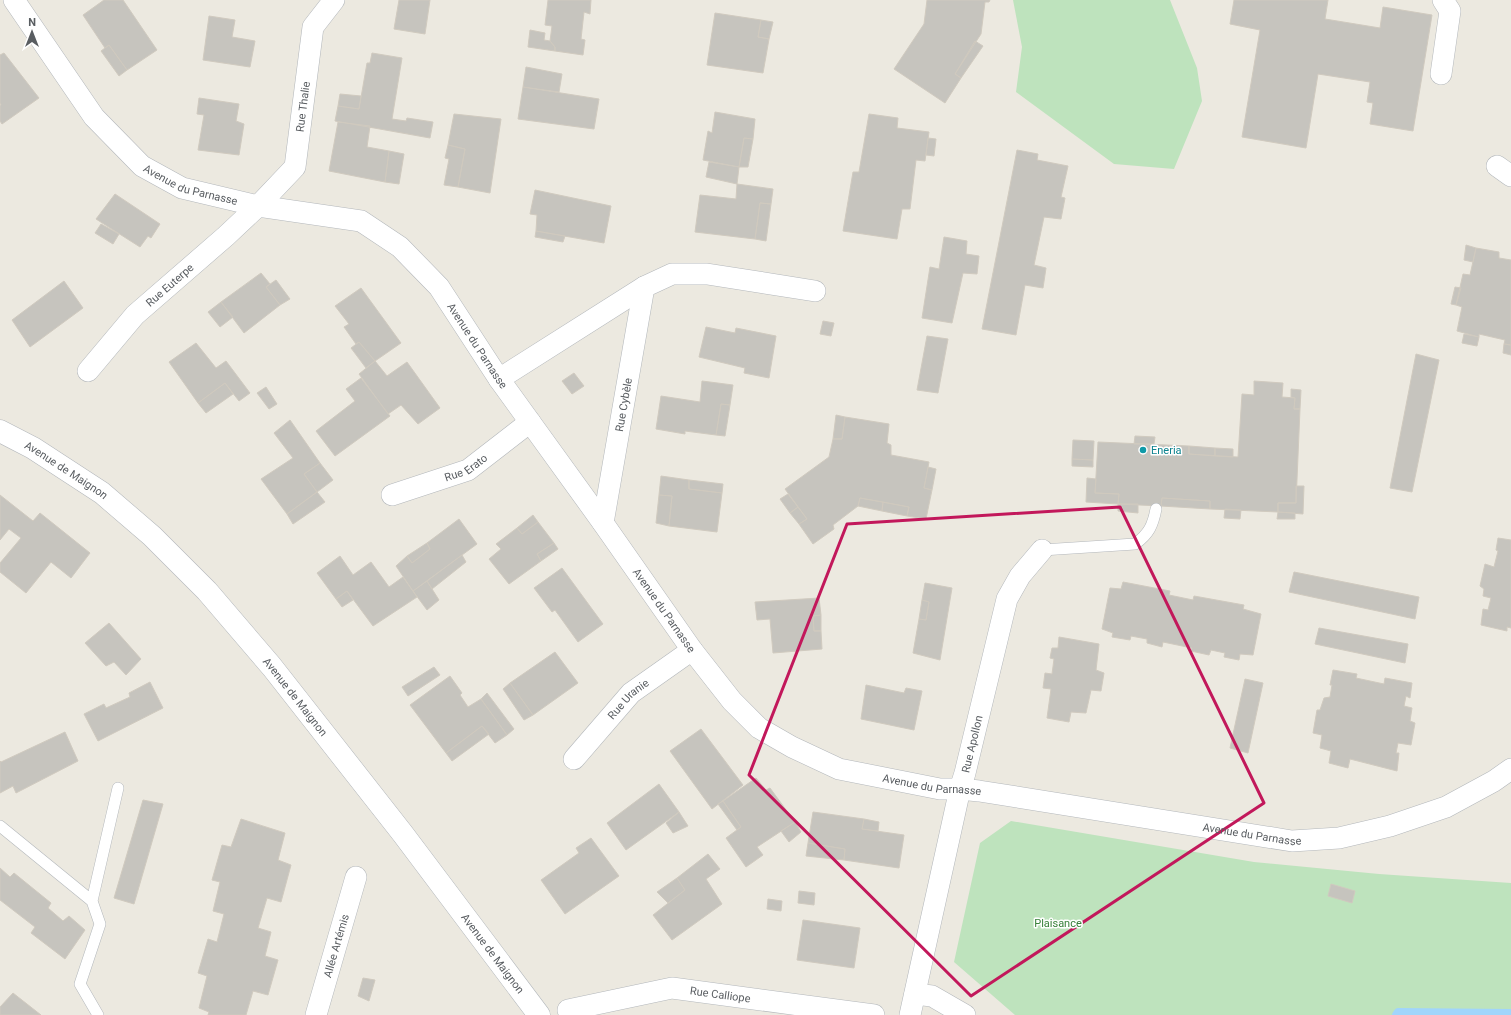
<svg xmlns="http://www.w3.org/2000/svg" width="1511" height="1015" font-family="Roboto,sans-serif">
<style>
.green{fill:#bee3bd}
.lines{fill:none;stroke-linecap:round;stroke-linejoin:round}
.stream{stroke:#a1d5fb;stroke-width:8}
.building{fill:#c6c4be;stroke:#d0cabf}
.service-casing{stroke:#b3b7bb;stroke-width:12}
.minor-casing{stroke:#b3b7bb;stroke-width:22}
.tertiary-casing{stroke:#b3b7bb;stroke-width:23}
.service{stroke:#fff;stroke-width:11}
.minor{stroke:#fff;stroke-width:21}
.tertiary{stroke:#fff;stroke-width:22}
.marked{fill:none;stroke:#c2185b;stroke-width:3;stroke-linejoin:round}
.culture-dot{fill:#0f9aa8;stroke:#fff;stroke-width:1.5}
.labels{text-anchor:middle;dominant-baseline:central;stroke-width:3;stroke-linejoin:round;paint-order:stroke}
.street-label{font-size:11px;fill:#595d61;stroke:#fff}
.culture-label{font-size:11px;fill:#0d838f;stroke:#fff;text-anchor:start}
.park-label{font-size:11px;fill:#38813a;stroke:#fff}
</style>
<rect width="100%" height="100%" fill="#ece9e0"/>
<path class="green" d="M1013,0h157l27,68 5,33 -28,68 -60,-5 -98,-72 6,-45z
M1011,821l243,41 125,12 132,9v132h-496l-61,-53 26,-119z"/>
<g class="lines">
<path class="stream" d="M1396,1015l2,-3 113,1"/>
</g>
<path class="building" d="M104,0h19l34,50 -30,20 -18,-25 -4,3 -22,-33z
M399,0h31l-5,34 -31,-5z
M548,0h43l-1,14 -6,-2 -3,27 4,1 -2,15 -28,-4v-4l-5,-6 2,-15 -7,-1z
M927,0h63l-1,2h-4l-4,32 -26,40 6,4 -16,25 -51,-34 30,-45z
M1234,0h94l-3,19 55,9 3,-21 49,8 -19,116 -43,-7 3,-21 -6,-1 3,-20 -52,-8 -12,74 -64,-11 18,-107 -30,-6z
M715,13l46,7 -3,17 11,2 -6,34 -56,-8z
M209,16l26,4 -3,17 23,4 -5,26 -47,-7z
M761,20l12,2 -4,17 -11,-2z
M530,30l15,3 -1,7 6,1 5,6v4l-27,-4z
M975,41l8,5 -22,32 -6,-4z
M109,45l18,25 -8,6 -18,-25z
M4,53l35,45 -37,26 -2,-3v-15l1,-2 -1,-1v-48z
M372,53l30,5 -10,61 14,2 1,-3 26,4 -3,16 -95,-17 3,-15 21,3 8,-46h3z
M526,67l36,7 -3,18 -36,-5z
M523,87l76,12 -5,30 -76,-10z
M340,94l21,2 -2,13 -21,-3z
M199,98l40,6 -3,17 8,3 -5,31 -41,-5 6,-35 -7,-1z
M715,112l40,7 -2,20 -9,-1 -5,29 -36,-7 5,-29 4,2z
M454,114l47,5 -11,74 -32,-6 7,-38 -17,-4z
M869,114l29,4 -1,10 32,4 -4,29 -9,-1 -6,49h-8l-5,30 -54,-8 10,-59h6z
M338,122l32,4 -3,21 22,4 -4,31 -56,-11z
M744,138l9,1 -5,28h-9z
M928,138l8,1 -2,17 -8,-1z
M448,145l17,4 -7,38 -14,-2 5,-26 -4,-1z
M1017,150l21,4 -1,6 31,6 -7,31 4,1 -4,21 -17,-2 -10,48 12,3 -3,20 -18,-3 -9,50 -34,-6z
M389,151l15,3 -5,30 -14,-2z
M709,162l30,5 -2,17 -31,-7z
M737,184l36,5 -2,15 -11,-1 -5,36 -60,-7 5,-37 36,4z
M535,190l76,16 -7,37 -68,-12 1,-16 -7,-1z
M115,194l45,30 -9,14 -3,-2 -8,11 -44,-28z
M760,203l11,1 -5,37 -11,-2z
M101,224l18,10 -6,10 -18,-11z
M536,231l29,5 -2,6 -28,-5z
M944,237l23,4 -1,13 13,2 -2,18 -14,-1 -11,50 -30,-5 8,-51 9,2z
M1466,245l10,3 -3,14 -9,-2z
M1476,248l23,4v6l12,2v85l-7,-1 1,-4 -26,-6v3l-22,-6 5,-24 -6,-2 7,-31 7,1z
M261,273l9,11 -4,3 14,18 -36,28 -23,-31z
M276,280l14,19 -10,6 -14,-18z
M64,281l19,27 -53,39 -18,-27z
M1455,287l6,1 -5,17 -5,-1z
M361,288l40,55 -26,18 -16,-19 -3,2 -12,-17 5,-3 -14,-18z
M221,302l12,15 -13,10 -12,-15z
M823,321l11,2 -3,13 -11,-2z
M706,327l29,6 1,-5 40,8 -7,42 -25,-5 1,-5 -46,-11z
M1464,334l15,3 -2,9 -15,-3z
M927,336l21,3 -10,54 -21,-3z
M359,342l16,19 -9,7 -15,-20z
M196,343l20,25 10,-7 24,32 -11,8 -14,-18 -27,20 -29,-41z
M1504,344l7,1v10l-8,-2z
M1416,354l23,6 -27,132 -22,-4z
M375,361l12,15 20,-14 33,46 -22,16 -17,-19 -13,9 -29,-40z
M574,373l10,13 -12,8 -10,-13z
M361,378l29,38 -55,40 -19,-25 39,-30 -9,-12z
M702,381l31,4 -3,20 -9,-1 -5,31 -31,-4v3l-29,-5 5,-33 39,6z
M1254,381l29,2 -1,14 13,1 -1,11h6l-4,94h-18v9l-68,-3v-8l-48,-3 -1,8 -43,-2 1,-10 -24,-1 3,-51 91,4v8l49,3 4,-63 12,1z
M225,383l8,11 -27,19 -8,-10z
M266,387l11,17 -8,5 -12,-16z
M1291,389l10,1 -1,19h-6l1,-11 -4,-1z
M721,404l9,1 -5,31 -9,-1z
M836,415l9,2 -3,22h-9z
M845,417l44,7 -2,19 4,2v10l38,7 -5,26 8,2 -6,29 -19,-3 2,-9 -49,-9 -2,8 -25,19 1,4 -21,15 -14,-20 8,-5 -22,-30 44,-32 4,-18h9z
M290,420l30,43 -16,11 13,18 -30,22 -26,-35 32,-21 -19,-25z
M1135,436l20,1 -1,7h-20z
M1073,440l21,1 -1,19 -21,-1z
M1189,446l26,2v8l-26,-2z
M1215,448l18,1v8l-18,-1z
M1072,459l21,1v7l-21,-1z
M320,463l13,17 -16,12 -13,-18z
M928,467l8,2 -4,21 -8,-2z
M661,476l28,4v9l33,4 -5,39 -48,-6 3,-30 -13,-1z
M1087,478l9,1 -1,14 24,1 -1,10 -32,-2z
M689,480l34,4 -1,9 -33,-4z
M1296,486h8l-1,28 -25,-2v-9h18z
M317,492l8,10 -32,22 -6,-10z
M788,494l10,13 -8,6 -10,-14z
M0,495l33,26 7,-8 50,40 -19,25 -20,-16 -25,31 -26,-21v-9l21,-25 -12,-9 -9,11z
M659,495l13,1 -3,30 -13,-3z
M860,498l23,4 -1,9 -24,-5z
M1162,498l48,3v8l-49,-3z
M883,502l26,5 -2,9 -25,-5z
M1118,504h20v9l-20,-2z
M798,507l9,12 -8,5 -9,-11z
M1225,509l16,1 -1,9 -16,-1z
M1278,512l17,1v6h-18z
M533,515l5,7 -16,12 -5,-6z
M459,519l18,25 -64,47 -17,-25 11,-10 5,7 18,-14 -3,-6z
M538,522l16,21 -17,11 4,7 -32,23 -20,-25 12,-10 -5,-5 21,-16 5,6z
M1498,538l13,2v88l-4,-1v4l-26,-6 2,-16 5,1 3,-12 -8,-2 1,-7 -4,-3 5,-22 9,3 4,-16 -2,-1z
M427,543l3,6 -18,14 -5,-7z
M554,543l4,6 -17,12 -4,-7z
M462,555l4,7 -34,27 -5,-8z
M340,556l13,19 18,-13 18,25 14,-10 14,20 -44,29 -26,-35 -11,8 -19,-26z
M562,568l41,56 -25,18 -23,-32 -3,2 -18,-24z
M1294,572l125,25 -4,22 -126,-27z
M427,581l12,19 -12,10 -14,-19z
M1123,582l47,9 -1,4 24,5 1,-4 50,9 -1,4 18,5 -8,41 -13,-1 -1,6 -15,-3 1,-4 -14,-3 -2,5 -18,-4 1,-3 -29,-6 -1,5 -15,-4v-4l-16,-3 -1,4 -18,-3 1,-4 -11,-4 8,-41 11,1z
M925,583l27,5 -12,72 -27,-7 6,-34 7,1 3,-18 -7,-2z
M347,591l6,9 -11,7 -6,-8z
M819,598l2,17 -8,1 1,15h7l1,18 -49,4 -3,-34 -13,1 -2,-18z
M922,600l7,2 -3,18 -7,-1z
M821,615v16h-7l-1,-15z
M109,623l32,36 -15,16 -12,-13 -8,4 -21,-23z
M1319,628l89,16 -3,19 -90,-19z
M1059,637l40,7 -3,26 8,3 -3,18 -10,-1 -5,23 -15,-1 -2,10 -22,-4 4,-29 -8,-1 2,-15 7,1 2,-15 -4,-1 2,-10h6z
M555,652l23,31 -45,32 -23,-32z
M434,667l6,8 -32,21 -6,-9z
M1333,670l24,4 -1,4 28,6 1,-6 27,5 -2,15 -4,-2 -2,10 8,2 -2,13 5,2 -4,22 -13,-2 -2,10h3l-2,18 -47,-12 -2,9 -19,-5 2,-12 -11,-3 2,-13 -9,-2 4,-23h3l4,-12 6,-1 2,-12h-2z
M450,676l12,17 -2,2 8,12 13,-8 26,36 -12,8 -13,-17 -36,27 -36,-48z
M1245,679l18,4 -15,70 -18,-5z
M150,682l13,26 -65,33 -14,-27 20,-10 2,4 24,-11 -1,-4z
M510,683l23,32 -9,5 -21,-31z
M866,685l38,8 2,-5 16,3 -8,39 -53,-11z
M487,693l27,36 -7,6 -26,-36z
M482,726l7,8 -37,27 -6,-8z
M701,729l42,56 -31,24 -42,-58z
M65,732l13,29 -62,32 -3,-7 -13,7v-32l1,1z
M756,778l10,12 4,-2 25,34 -38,25 6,8 -17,12 -20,-29 15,-11 -18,-26z
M659,784l20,28 -53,38 -19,-27z
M143,800l20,4 -29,100 -20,-6z
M723,801l18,26 -4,3 -19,-26z
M679,812l9,14 -15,7 -7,-10z
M813,812l51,7 -2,10 42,6 -5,33 -55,-8 1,-11 -37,-6z
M241,819l44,14 -7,27 13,5 -10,37 -14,-4 -9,30 13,4 -6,24 13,4 -10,35 -15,-4 -7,24h-38l1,-3 -10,-4 8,-32 -9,-3 10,-34 9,3 7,-28 -11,-3 7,-29 -8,-2 10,-35 9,2z
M864,819l15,3 -1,9 -16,-2z
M795,822l6,10 -12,10 -8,-11z
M591,838l28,38 -54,38 -24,-34 38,-27 -3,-5z
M808,843l37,6 -1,11 -38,-4z
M708,854l12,15 -14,10 16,25 -50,36 -19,-25 32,-25 -8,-12z
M0,868l10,9 4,-4 37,30 -3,5 15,13 6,-5 16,14 -20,29 -34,-26 4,-6 -35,-27z
M677,878l8,12 -17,13 -11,-11z
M1331,884l24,7 -3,12 -24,-7z
M799,891l16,2 -1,12 -16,-2z
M768,899l14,2 -1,10 -14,-2z
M803,920l57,8 -6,40 -57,-8z
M363,978l12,2 -6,21 -11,-5z
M13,993l28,22h-41v-8z"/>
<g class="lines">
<defs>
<path id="service" d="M1042,550l93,-6c14,-10 18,-19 21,-35
M0,826l92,75
M98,1015l-18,-31 20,-60 -8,-23 26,-113"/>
<g id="minor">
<path id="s1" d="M14,0l80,117 48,49 40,22 76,18 103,15 39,26 39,40 60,92 104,144 89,127 40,51 27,27 33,19 47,22 101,20h20l19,2 313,50 47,-3 51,-12 56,-19 48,-26 17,-12"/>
<path d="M1441,74l9,-63 -7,-11"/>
<path d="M1497,166l14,10"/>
<path id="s2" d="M88,371l47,-56 91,-79 32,-30 37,-39 18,-140 21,-27"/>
<path d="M499,379l145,-92 28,-13h35l108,17"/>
<path id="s3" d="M392,495l76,-25 62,-48"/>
<path id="s4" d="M603,523l41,-236"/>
<path id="s5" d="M574,759l57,-66 61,-43"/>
<path d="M915,994l17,2 33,19"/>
<path id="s6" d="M568,1010l104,-22 202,27"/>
<path id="s7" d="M316,1015l40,-138"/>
<path id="s8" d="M910,1015l50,-226 5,-16 42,-174 13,-23 22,-26"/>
</g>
<g id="tertiary">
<path id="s9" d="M0,431l33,17 69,45 50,43 55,55 65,76 131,167 136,181"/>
</g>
</defs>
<use href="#service" class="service-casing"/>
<use href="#minor" class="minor-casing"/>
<use href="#tertiary" class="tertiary-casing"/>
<use href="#service" class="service"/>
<use href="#minor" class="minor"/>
<use href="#tertiary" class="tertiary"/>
</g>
<path class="marked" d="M1120,507l144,296 -293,193 -222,-221 98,-251z"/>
<circle class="culture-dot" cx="1143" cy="450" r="4"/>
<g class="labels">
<g class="street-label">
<text stroke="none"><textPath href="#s2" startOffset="352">Rue Thalie</textPath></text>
<text stroke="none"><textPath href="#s1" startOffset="263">Avenue du Parnasse</textPath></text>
<text stroke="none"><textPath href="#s2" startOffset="119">Rue Euterpe</textPath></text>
<text stroke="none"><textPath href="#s1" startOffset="611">Avenue du Parnasse</textPath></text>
<text stroke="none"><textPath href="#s4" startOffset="120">Rue Cybèle</textPath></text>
<text stroke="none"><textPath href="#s3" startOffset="79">Rue Erato</textPath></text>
<text stroke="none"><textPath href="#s9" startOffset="77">Avenue de Maignon</textPath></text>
<text stroke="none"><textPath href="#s1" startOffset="935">Avenue du Parnasse</textPath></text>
<text stroke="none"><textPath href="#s9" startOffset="401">Avenue de Maignon</textPath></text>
<text stroke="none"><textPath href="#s5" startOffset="81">Rue Uranie</textPath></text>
<text stroke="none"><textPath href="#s8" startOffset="278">Rue Apollon</textPath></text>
<text stroke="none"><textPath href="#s1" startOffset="1271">Avenue du Parnasse</textPath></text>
<text stroke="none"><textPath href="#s1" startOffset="1595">Avenue du Parnasse</textPath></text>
<text stroke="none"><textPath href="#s7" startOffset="72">Allée Artémis</textPath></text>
<text stroke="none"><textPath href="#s9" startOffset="725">Avenue de Maignon</textPath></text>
<text stroke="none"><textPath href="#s6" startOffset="155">Rue Calliope</textPath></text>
</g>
<g class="culture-label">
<text x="1151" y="450">Eneria</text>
</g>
<g class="park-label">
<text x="1058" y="923">Plaisance</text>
</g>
</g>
<g transform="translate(32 32)" stroke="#ffffff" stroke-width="3" paint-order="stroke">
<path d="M0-3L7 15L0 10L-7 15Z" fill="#595d61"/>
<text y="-6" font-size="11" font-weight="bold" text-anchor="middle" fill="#595d61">N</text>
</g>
</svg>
